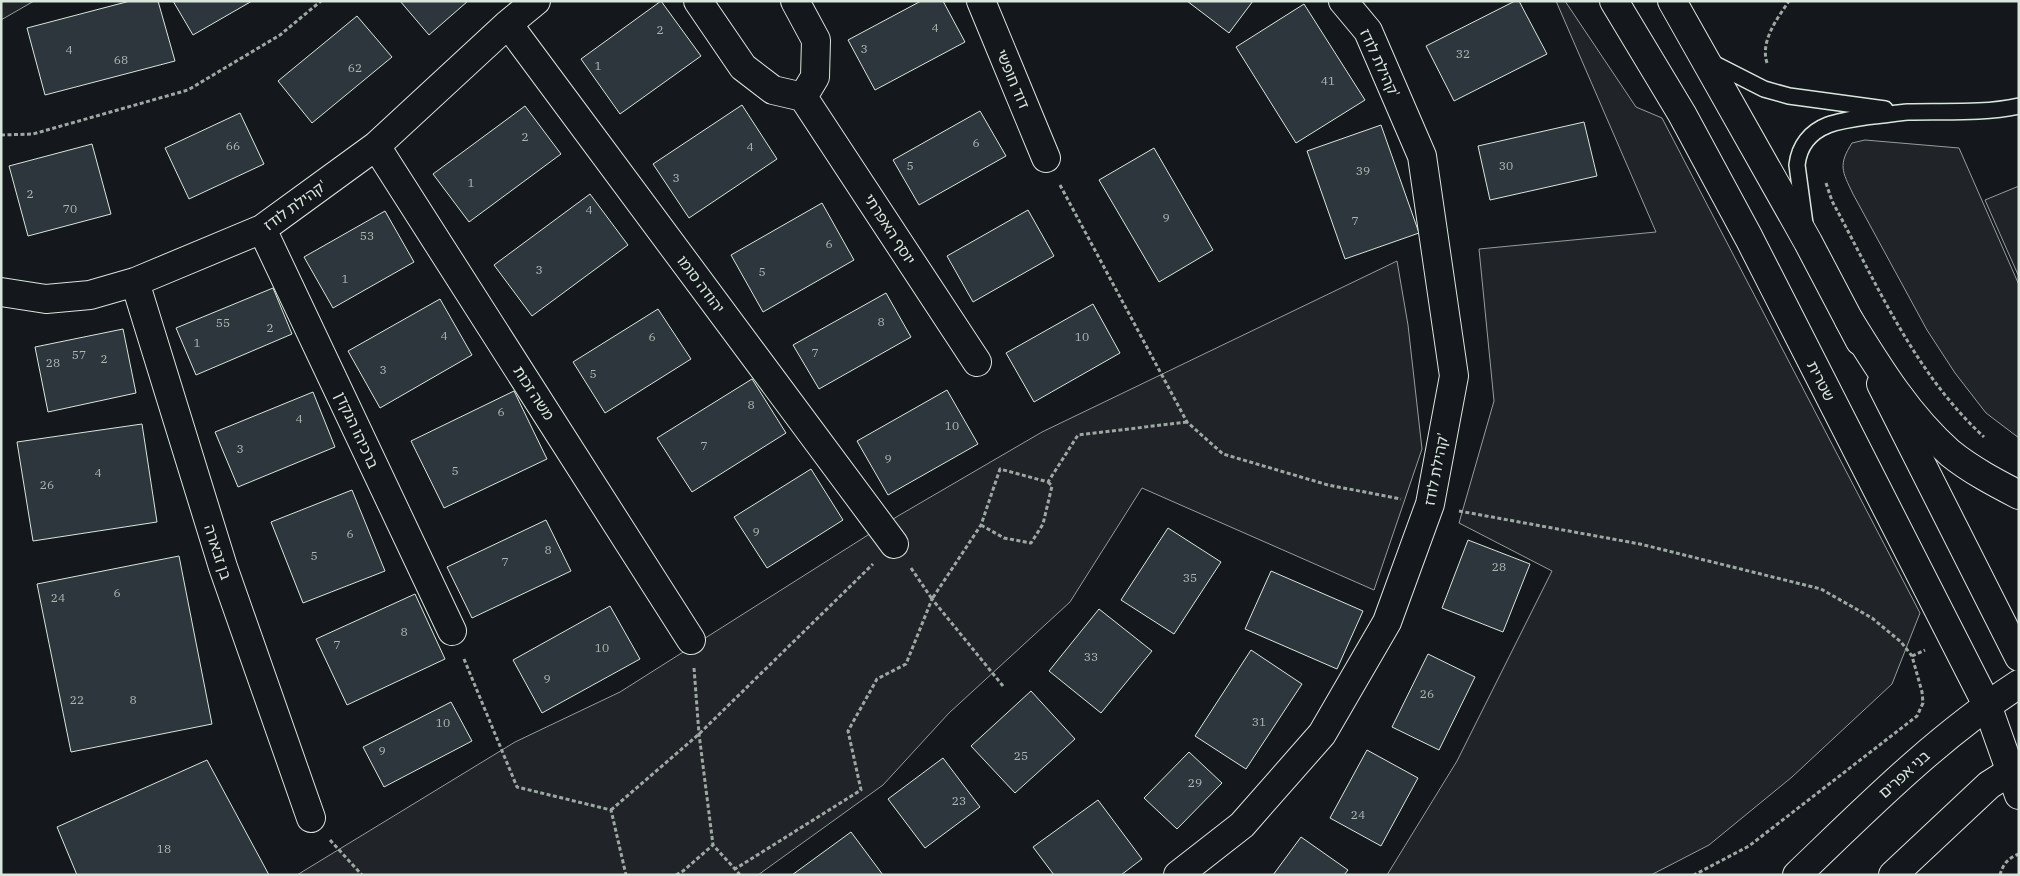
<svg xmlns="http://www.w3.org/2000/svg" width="2020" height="876" font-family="'IBM Plex Serif','Noto Sans Hebrew',serif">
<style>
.green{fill:#202428;stroke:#939e99}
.building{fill:#2c363c;stroke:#d8e6dc}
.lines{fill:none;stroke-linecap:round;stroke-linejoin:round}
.service-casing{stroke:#d8e6dc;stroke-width:18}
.minor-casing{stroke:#d8e6dc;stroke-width:30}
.tertiary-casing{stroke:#d8e6dc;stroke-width:30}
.secondary-casing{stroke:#d8e6dc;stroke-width:30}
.path{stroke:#9da8a2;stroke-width:3;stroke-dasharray:4 2.5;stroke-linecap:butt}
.service{stroke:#14181c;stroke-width:15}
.minor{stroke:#14181c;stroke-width:28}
.tertiary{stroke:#14181c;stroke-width:28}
.secondary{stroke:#14181c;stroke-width:28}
.labels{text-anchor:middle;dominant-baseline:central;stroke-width:4;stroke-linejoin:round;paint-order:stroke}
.number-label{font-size:12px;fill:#adbab4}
.street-label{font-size:15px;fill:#d8e6dc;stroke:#14181c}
</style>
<rect width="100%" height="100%" fill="#14181c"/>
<path class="green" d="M1,1h33l-33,19z
M1556,1h9l71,106 26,11 258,495 -28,71 -100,93 -83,68 -58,30h-264l70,-114 95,-190 -93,-48 35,-122 -15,-152 177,-17z
M1865,140l94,8 60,137v153l-33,-25 -31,-40 -28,-43 -74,-136c-11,-23 -15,-29 -1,-51z
M2019,186v91l-34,-77z
M1397,261l11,64 14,124 -48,141 -232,-102 -72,114 -121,111 -66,72 -125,90h-461l218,-133 105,-50 278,-176 144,-84z"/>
<path class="building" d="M130,1h28l17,60 -130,34 -18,-67z
M173,1h79l-59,34z
M400,1h68l-39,34z
M661,1l40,55 -81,58 -39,-55z
M921,1h22l22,41 -90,48 -27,-50z
M1187,1h66l-24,32z
M1515,1h4l28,53 -93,47 -28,-55z
M1304,4l61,96 -69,43 -60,-96z
M357,16l35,41 -80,66 -34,-42z
M742,105l35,54 -88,59 -36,-54z
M525,106l36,48 -92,68 -36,-48z
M980,111l26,45 -87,49 -26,-45z
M240,113l24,51 -75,35 -24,-51z
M1584,122l13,54 -107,24 -12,-54z
M1381,125l38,108 -74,26 -38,-108z
M92,144l19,70 -83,22 -19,-70z
M1154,148l59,102 -54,32 -60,-102z
M590,194l38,51 -96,71 -38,-51z
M822,203l32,57 -91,52 -32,-57z
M1028,210l26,46 -81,46 -26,-46z
M385,211l29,51 -81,46 -29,-51z
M273,288l19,46 -96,41 -20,-47z
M886,293l25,44 -92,52 -26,-44z
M440,299l32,56 -92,53 -32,-57z
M1093,304l27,49 -86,49 -28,-49z
M658,309l33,50 -86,54 -32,-51z
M123,329l13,64 -88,19 -13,-65z
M752,379l34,54 -94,59 -35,-54z
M947,390l31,54 -90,51 -31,-54z
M514,391l33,68 -103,49 -33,-67z
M313,392l22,55 -97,40 -23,-55z
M142,424l15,98 -124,19 -16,-99z
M811,469l32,51 -76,48 -33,-51z
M352,490l33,81 -82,32 -32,-81z
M546,520l25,51 -99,47 -25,-51z
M1168,528l53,34 -47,72 -53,-34z
M1468,540l62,24 -27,68 -61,-24z
M179,556l33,168 -141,28 -34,-168z
M1271,571l92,40 -26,58 -92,-40z
M415,594l30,65 -98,46 -31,-66z
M610,606l30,53 -98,54 -29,-53z
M1099,609l53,42 -51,62 -52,-42z
M1251,650l51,34 -56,85 -51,-33z
M1428,654l47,23 -36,73 -47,-23z
M1031,691l44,48 -60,54 -44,-47z
M451,702l21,39 -88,46 -21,-40z
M1367,750l51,28 -37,68 -51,-28z
M1189,752l33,31 -45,46 -33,-31z
M943,758l37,49 -55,41 -37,-49z
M207,760l62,115h-192l-20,-48z
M1098,800l44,59 -21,16h-67l-21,-28z
M851,832l32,43h-91z
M1301,837l47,33 -4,5h-71z"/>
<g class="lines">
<defs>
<path id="service" d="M1711,62l53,27 25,7 96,13
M1805,224l-8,-59c2,-19 13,-33 31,-40 14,-5 31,-7 45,-9 12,-1 23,-3 35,-4 37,-1 74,2 111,-6"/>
<path id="minor" d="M698,1l45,66 30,23 30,7 12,-20 1,-37 -21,-39
M981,1l65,157
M508,24l386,520
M803,97l174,265
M376,146l315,494
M262,229l190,402
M135,282l88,285 88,251
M1,292l45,7 44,-4 45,-13 127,-53 114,-83 132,-122 28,-23
M1178,875l64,-50 80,-91 65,-112 43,-118 24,-128 -32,-220 -54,-125 -25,-30"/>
<path id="tertiary" d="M1614,1l68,113 67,124 238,467 32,90
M1672,1l136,241 52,99
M1881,384l138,273"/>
<path id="secondary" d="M1849,320c29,47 59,96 101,133 21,17 46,30 69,42
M1797,875c71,-68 139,-137 222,-191
M1893,875l96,-90 30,-19"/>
</defs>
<use href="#service" class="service-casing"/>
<use href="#minor" class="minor-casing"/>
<use href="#tertiary" class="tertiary-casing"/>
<use href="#secondary" class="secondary-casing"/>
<path class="path" d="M1767,63c-7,-22 10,-44 22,-62
M1,135l32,-1 155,-44 92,-55 41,-34
M1826,183l6,18c44,81 82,172 152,236
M1060,185l127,237 36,32 105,31 73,14
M1459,511l181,33 181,45 51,29 29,24 11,14 10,36 1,11 -6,13 -168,130 -55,29
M981,525l23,13 27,5 12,-19 9,-38 -4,-4
M911,568l21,31 49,-74 19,-56 48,13 30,-47 109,-13
M1912,656l13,-6
M464,659l53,128 94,23 15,65
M694,668l5,66 14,111 22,24
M611,810l88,-76 174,-170
M330,840l32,35
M676,875l7,-4 30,-26
M740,875l-5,-6 126,-79 -13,-59 29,-52 29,-15 26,-65 71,87
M2000,875c3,-11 8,-17 19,-21"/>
<use href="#service" class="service"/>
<use href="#minor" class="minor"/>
<use href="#tertiary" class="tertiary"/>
<use href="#secondary" class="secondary"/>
</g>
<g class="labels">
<g class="number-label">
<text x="935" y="27">4</text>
<text x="660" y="29">2</text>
<text x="864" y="48">3</text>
<text x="69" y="49">4</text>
<text x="1463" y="53">32</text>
<text x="121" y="59">68</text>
<text x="598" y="65">1</text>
<text x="355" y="67">62</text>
<text x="1328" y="80">41</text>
<text x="525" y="136">2</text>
<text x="976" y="142">6</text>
<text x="233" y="145">66</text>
<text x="750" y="146">4</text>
<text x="910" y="165">5</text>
<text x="1506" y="165">30</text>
<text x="1363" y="170">39</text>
<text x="676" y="177">3</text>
<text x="471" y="182">1</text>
<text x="30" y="193">2</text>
<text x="70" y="208">70</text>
<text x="589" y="209">4</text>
<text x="1166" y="217">9</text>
<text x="1355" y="220">7</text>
<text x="367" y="235">53</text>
<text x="829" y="243">6</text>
<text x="539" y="269">3</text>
<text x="762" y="271">5</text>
<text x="345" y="278">1</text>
<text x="881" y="321">8</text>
<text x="223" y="322">55</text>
<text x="270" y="327">2</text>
<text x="444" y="335">4</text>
<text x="652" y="336">6</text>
<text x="1082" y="336">10</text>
<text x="197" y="342">1</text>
<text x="815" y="352">7</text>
<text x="79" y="354">57</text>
<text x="104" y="358">2</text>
<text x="53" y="362">28</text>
<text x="383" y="369">3</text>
<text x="593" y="373">5</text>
<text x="751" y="404">8</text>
<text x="501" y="411">6</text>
<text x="299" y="418">4</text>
<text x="952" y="425">10</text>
<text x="704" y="445">7</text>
<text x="240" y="448">3</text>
<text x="888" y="458">9</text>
<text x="455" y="470">5</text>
<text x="98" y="472">4</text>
<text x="47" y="484">26</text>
<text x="756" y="531">9</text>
<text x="350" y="533">6</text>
<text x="548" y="549">8</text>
<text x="314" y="555">5</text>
<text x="505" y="561">7</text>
<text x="1499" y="566">28</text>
<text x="1190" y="577">35</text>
<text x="117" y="592">6</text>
<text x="58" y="597">24</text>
<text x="404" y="631">8</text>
<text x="337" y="644">7</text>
<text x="602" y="647">10</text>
<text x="1091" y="656">33</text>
<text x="547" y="678">9</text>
<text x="1427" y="693">26</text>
<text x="77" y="699">22</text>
<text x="133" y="699">8</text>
<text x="1259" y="721">31</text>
<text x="443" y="722">10</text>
<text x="382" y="750">9</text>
<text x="1021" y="755">25</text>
<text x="1195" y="782">29</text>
<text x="959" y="800">23</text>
<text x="1358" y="814">24</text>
<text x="164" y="848">18</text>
</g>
<g class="street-label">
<text transform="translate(1380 63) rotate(65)">קהילת לודז'</text>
<text transform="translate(1013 79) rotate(67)">דוד חופשי</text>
<text transform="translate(295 205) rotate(-36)">קהילת לודז'</text>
<text transform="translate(890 229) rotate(57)">יוסף האפרתי</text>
<text transform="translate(701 284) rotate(53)">יהודה סומו</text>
<text transform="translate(1821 381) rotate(63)">שטרית</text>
<text transform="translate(534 393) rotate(57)">משה זכות</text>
<text transform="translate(357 430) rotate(65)">ברכיהו הנקדן</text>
<text transform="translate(1436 469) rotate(-79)">קהילת לודז'</text>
<text transform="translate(218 552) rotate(72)">בן זבארה</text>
<text transform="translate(1904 774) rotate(-42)">בני אפרים</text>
</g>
</g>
<rect width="2020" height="876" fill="none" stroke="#d8e6dc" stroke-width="5"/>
</svg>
